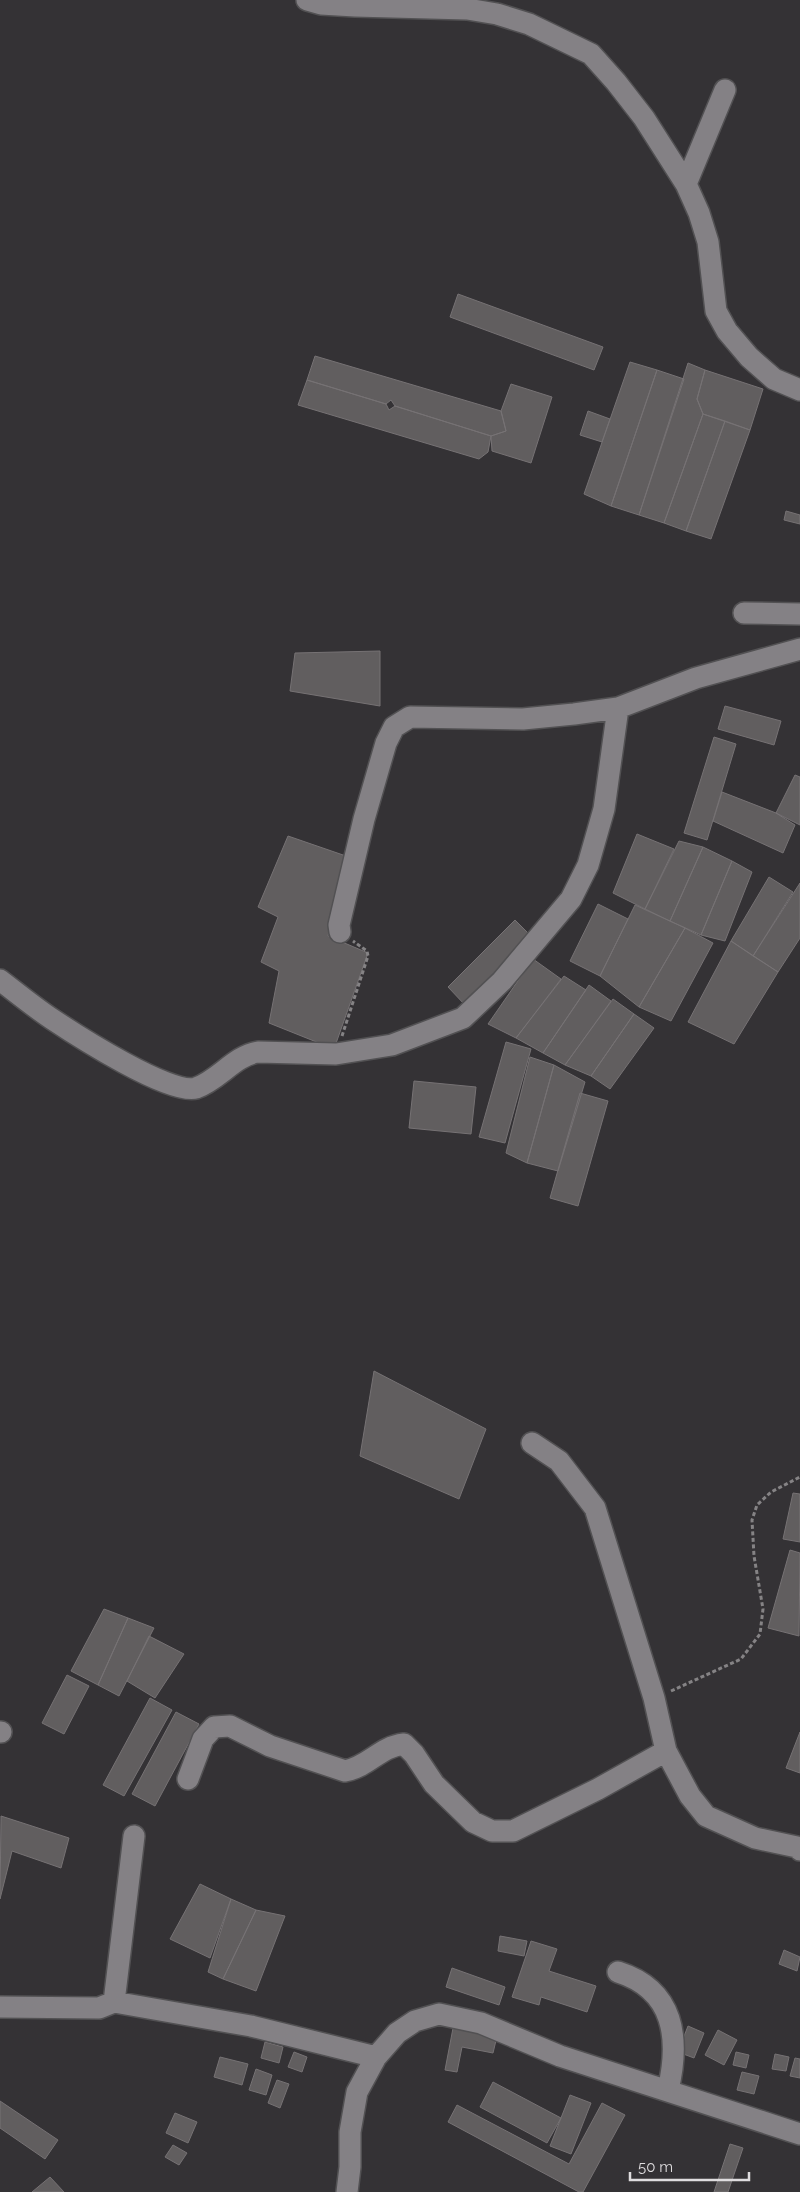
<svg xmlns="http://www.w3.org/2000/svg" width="800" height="2192" font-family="Raleway,sans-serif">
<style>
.building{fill:#615e5f;stroke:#767274}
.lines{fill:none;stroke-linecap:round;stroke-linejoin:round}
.minor-casing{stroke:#525153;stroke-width:24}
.path{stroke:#858385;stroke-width:3;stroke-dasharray:4 2.5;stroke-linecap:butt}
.minor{stroke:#848185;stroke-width:21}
</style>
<rect width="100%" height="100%" fill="#343235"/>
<path class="building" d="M458,294l145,53 -9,23 -144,-53z
M315,356l186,55 5,20 -15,5 -96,-30 -4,-6 -5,4 -79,-24z
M630,362l27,8 -46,136 -27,-12z
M688,363l17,7 -8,29 6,15 -39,109 -25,-8z
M657,370l27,9 -45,136 -28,-9z
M705,370l58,19 -13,41 -47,-16 -6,-15z
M307,380l79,24 3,6 6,-4 96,30 -3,16 -9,7 -181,-54z
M511,384l41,13 -21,66 -39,-12 -1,-15 15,-5 -5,-20z
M588,411l22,8 -8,23 -22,-7z
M703,414l22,7 -39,110 -22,-8z
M725,421l25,9 -39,109 -25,-8z
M786,511l14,4v9l-16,-4z
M380,651v55l-90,-15 5,-38z
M725,706l56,15 -7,24 -56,-16z
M714,737l22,7 -29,96 -23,-7z
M795,775l5,2v48l-24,-12z
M722,792l54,21 19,12 -12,28 -70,-32z
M637,834l37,15 -29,60 -32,-16z
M288,836l58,20 -18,80 40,17 -34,96 -65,-26 10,-52 -18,-9 17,-45 -20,-10z
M679,841l24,6 -33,74 -25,-12z
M703,847l29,14 -31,74 -31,-14z
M732,861l20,11 -27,69 -24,-6z
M769,877l24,15 -40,64 -22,-15z
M800,883v55l-22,34 -25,-16z
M598,904l30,15 -28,57 -30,-15z
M635,905l50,23 -46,79 -39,-31z
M515,920l19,19 -69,66 -17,-18z
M685,928l28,15 -42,78 -32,-14z
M731,941l47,31 -44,72 -46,-22z
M533,959l28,20 -45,59 -28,-14z
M564,976l22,14 -43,63 -27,-15z
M589,985l22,16 -46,64 -22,-12z
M613,999l21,15 -43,62 -26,-11z
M634,1014l20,14 -44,61 -19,-13z
M506,1042l25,7 -26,94 -26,-6z
M530,1057l24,8 -27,98 -21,-10z
M554,1065l31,17 -27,89 -31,-8z
M414,1081l62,6 -5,47 -62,-6z
M580,1093l28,8 -30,105 -28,-8z
M374,1371l112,58 -27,70 -99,-43z
M793,1493l7,1v48l-17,-3z
M790,1550l10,3 -1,83 -31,-8z
M104,1609l24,9 -30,67 -27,-14z
M128,1618l26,10 -35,68 -21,-11z
M149,1636l35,18 -29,44 -28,-17z
M67,1675l22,11 -25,48 -22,-11z
M150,1698l22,12 -48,86 -21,-11z
M176,1712l23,12 -44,82 -23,-12z
M800,1732v41l-14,-5z
M1,1816l68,22 -8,30 -49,-17 -12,48z
M200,1884l31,15 -21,59 -40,-19z
M231,1899l25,11 -33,69 -15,-7z
M256,1910l29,6 -29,75 -33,-12z
M500,1936l27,5 -3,15 -26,-5z
M531,1941l26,8 -8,22 47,15 -9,26 -46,-15 -2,8 -27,-8z
M784,1950l16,7 -3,14 -18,-7z
M452,1968l53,19 -6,18 -53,-18z
M454,2023l44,9 -5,21 -31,-6 -5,25 -12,-2z
M688,2026l16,7 -10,25 -16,-6z
M718,2030l19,10 -13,25 -19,-10z
M265,2042l18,5 -4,16 -18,-5z
M294,2052l13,5 -5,15 -14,-5z
M736,2052l13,3 -3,13 -13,-3z
M775,2054l14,3 -3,14 -14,-2z
M220,2057l28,7 -6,21 -28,-8z
M795,2058l5,1v19l-10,-2z
M256,2069l16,6 -6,20 -17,-5z
M742,2072l17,4 -5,18 -17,-4z
M277,2080l12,4 -9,24 -12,-5z
M493,2082l68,36 -14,25 -67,-36z
M570,2095l21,8 -20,51 -21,-8z
M0,2101l58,39 -13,19 -45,-31z
M602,2103l23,12 -42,77h-4l-131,-70 9,-17 112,59z
M175,2113l22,9 -9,21 -22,-10z
M730,2144l13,4 -15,44h-14z
M173,2145l14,8 -8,12 -14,-8z
M50,2177l14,15h-32z"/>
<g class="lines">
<defs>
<path id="minor" d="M307,0l14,4 34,2 112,3 30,5 32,10 62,30 25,28 28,36 42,66 13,29 9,29 8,69 11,20 22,26 25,22 26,11
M686,184l39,-94
M744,613l56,1
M340,932l-1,-7 25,-106 22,-76 8,-16 16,-10 113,2 51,-5 44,-6 78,-30 104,-29
M0,980c17,13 34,27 52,39 24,16 119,77 144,69 23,-8 38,-32 62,-36l78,2 56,-9 71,-27 39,-37 69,-82 17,-34 16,-56 14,-101
M532,1443l27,18 36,47 59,190 12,53
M0,1732h1
M188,1779l15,-40 11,-12 16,-1 40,20 75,25c25,-5 34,-24 59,-27l10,10 20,30 39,38 19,9h21l85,-42 68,-38 24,45 16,20 49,22 42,9 3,3
M618,1972c57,18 62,67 50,118
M114,2002l20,-166
M0,2007l99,1 15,-6 137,24 125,31
M347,2192l3,-25v-35l7,-40 19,-35 21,-24 18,-12 24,-7 42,9 79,33 240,78"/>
</defs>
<use href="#minor" class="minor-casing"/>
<path class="path" d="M342,1036l26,-80 -1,-5 -14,-10
M671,1691l70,-32 19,-25 3,-25 -9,-53 -2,-36 5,-15 14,-13 29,-15"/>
<use href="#minor" class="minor"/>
</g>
<path d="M630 2172v8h119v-8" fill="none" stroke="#dfdddf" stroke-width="2.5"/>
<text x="638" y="2172" font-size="15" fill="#dfdddf" stroke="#343235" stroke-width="4" paint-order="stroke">50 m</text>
</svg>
